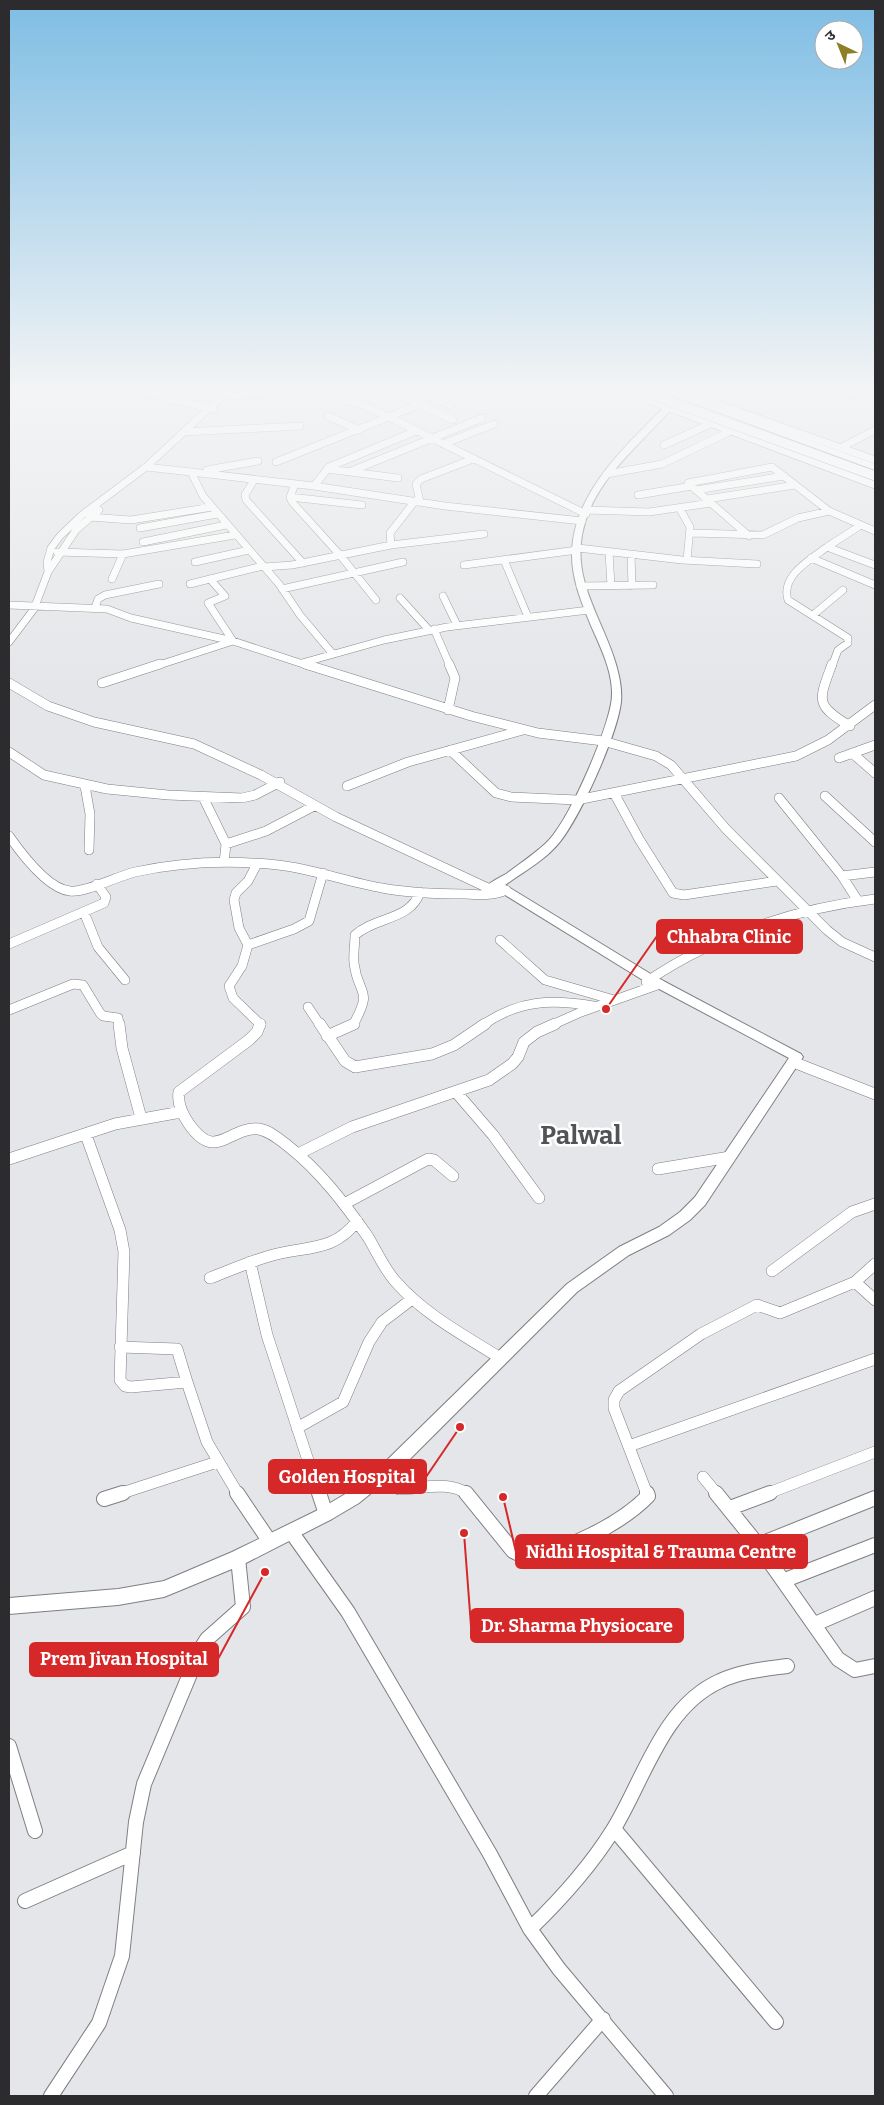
<svg xmlns="http://www.w3.org/2000/svg" width="884" height="2105" font-family="Bitter,'Noto Sans Devanagari',serif">
<style>
.lines{fill:none;stroke-linecap:round;stroke-linejoin:round}
.minor-far3-casing{stroke:#7d7f82;stroke-width:8}
.minor-far2-casing{stroke:#7d7f82;stroke-width:10}
.minor-far1-casing{stroke:#7d7f82;stroke-width:12}
.minor-casing{stroke:#7d7f82;stroke-width:16}
.major-casing{stroke:#7d7f82;stroke-width:2}
.highway-casing{stroke:#7d7f82;stroke-width:1}
.minor-far3{stroke:#fff;stroke-width:7}
.minor-far2{stroke:#fff;stroke-width:9}
.minor-far1{stroke:#fff;stroke-width:11}
.minor{stroke:#fff;stroke-width:14}
.major{fill:#fff;fill-rule:evenodd}
.highway{fill:#fff;fill-rule:evenodd}
.highway-bridge-casing{stroke:#7d7f82;stroke-width:10;stroke-linecap:butt}
.highway-bridge{stroke:#fff;stroke-width:9}
.labels{text-anchor:middle;dominant-baseline:central;stroke-width:5;stroke-linejoin:round;paint-order:stroke}
.town-label{font-size:26px;font-weight:bold;fill:#515356;stroke:#fff}
.leader{fill:none;stroke:#d62828;stroke-width:2}
.callout-dot{fill:#d62828;stroke:#fff;stroke-width:2}
.callout{fill:#d62828;stroke:#d62828;stroke-width:2}
.callout-label{font-size:18px;text-anchor:middle;font-weight:bold;fill:#fff}
</style>
<rect width="100%" height="100%" fill="#e4e6e9"/>
<g class="lines">
<defs>
<path id="minor-far3" d="M40,389l11,6
M130,389l84,20
M341,389l5,12 15,3 28,13
M389,389l30,15 -30,13 197,97
M415,389l35,16
M468,389l8,5
M619,389l256,96
M675,389l200,71
M230,396l88,-7
M838,400l24,-11
M419,404l34,16
M328,416l31,14
M416,431l-87,36 -15,19 131,20 137,15
M184,432l116,-6
M443,444l51,-20
M664,445l48,-22
M840,448l35,-18
M276,462l113,-45
M146,467l45,5 12,24 76,88 21,31 32,38
M327,469l71,9
M207,470l51,-9
M191,472l123,14
M349,472l133,-54
M607,474l55,-10 69,-33
M254,480l-9,15 1,5 57,63
M295,484l-5,13 2,5 48,53 36,45
M696,490l88,-14
M638,495l54,-9
M290,497l72,8
M707,499l88,-14
M420,502l-4,-18 5,-5 52,-20
M680,509l10,18 -3,33
M587,510l62,2 62,-9
M89,517l42,3 81,-13
M140,528l77,-14
M692,533l71,2 35,-17 31,-7
M749,536l-61,-53 84,-16 57,44 46,20
M143,542l83,-17
M391,545l93,-11
M827,547l34,-22
M578,548l104,12 75,4
M57,552l66,2 112,-19
M609,552l2,34
M631,555l1,31
M811,558l64,27
M504,560l24,57
M195,562l54,-12
M464,565l113,-15
M264,567l28,-2 99,-20 -1,-12 25,-32
M48,572l28,-42 23,-20
M112,579l11,-25
M190,584l73,-18
M580,586l73,-1
M282,589l121,-27
M443,596l14,29
M400,598l29,32
M9,605l98,4 24,9 102,23 76,25
M95,608l3,-9 7,-4 54,-11
M813,615l30,-25
M434,629l16,37
M9,642l25,-33 14,-37 -1,-10 4,-14 9,-12 22,-21 64,-48 84,-78
M302,663l82,-23 63,-13 142,-17
M156,666l77,-25 -25,-38 17,-7 -15,-17
M832,666l6,-16 10,-7v-5l-60,-38c-8,-24 23,-41 39,-53l48,18"/>
<path id="minor-far2" d="M305,664l166,52 67,17 65,8 53,15 15,9 55,64 101,101 15,12 33,15
M832,664c-13,36 -18,41 18,62
M9,683l39,23 46,16 100,22 67,31 75,42 154,72
M102,683l58,-19
M448,710l7,-32 -6,-14
M450,750l46,43 15,4 66,3 219,-44 32,-16 47,-35
M9,752l35,23 63,14 61,6 74,3 13,-3 25,-13
M852,753l23,20
M839,758l36,-13
M85,786l5,28 -1,36
M347,786l61,-24 115,-32
M614,793l25,46 34,54 11,2 93,-14
M825,796l50,46
M203,797l23,47 -2,19
M779,798l63,78 16,25
M9,836c12,17 39,53 61,55 15,2 48,-15 65,-19 46,-10 96,-12 143,-7 36,4 69,17 104,23 27,5 55,6 83,6 14,1 29,2 41,-4
M226,844l40,-13 48,-25
M257,864l-9,17 -12,12 -2,7 5,28 9,17 -6,21 -13,20 4,12 28,27
M842,876l33,-4
M84,912l14,35 27,33
M500,940l45,40 69,20
M9,944l95,-41 2,-6 -9,-13
M248,945l46,-16 15,-8 14,-48
M646,982c70,-47 145,-73 229,-83
M308,1007l12,18
M9,1010l64,-26 10,1 17,28 3,3 15,2 1,7
M353,1025c21,-38 5,-28 1,-62 -1,-9 1,-19 1,-28 21,-19 55,-14 65,-43
M483,1025c35,-25 69,-26 110,-19
M552,1025l29,-13 79,-28"/>
<path id="minor-far1" d="M119,1024l3,24 19,70
M260,1024l-3,8 -8,8 -70,52c-2,12 3,22 10,32 27,39 40,2 70,5 11,2 20,10 29,17 32,25 57,58 80,91 9,15 16,32 28,45 29,33 68,53 104,76
M320,1024l25,37 10,6 77,-13 22,-9 31,-21
M327,1036l27,-12
M793,1062l82,32
M456,1092l37,43 46,63
M86,1135l34,95 4,22 -4,128 5,6 6,1 56,-5 20,60 31,52
M298,1154l54,-27 137,-47 23,-16 6,-7 6,-15 13,-10 18,-8
M9,1159l106,-35 66,-12
M658,1169l72,-12
M344,1204l84,-45 6,1 19,16
M250,1262l17,73 52,159
M772,1271l80,-59 23,-8
M210,1278c21,-8 41,-17 63,-23 33,-9 61,-3 84,-34
M855,1282l20,18
M120,1347l57,2 10,33
M297,1428l46,-26 26,-60 13,-20 30,-23
M629,1446l246,-87
M383,1474l16,15c23,0 48,-9 69,5
M703,1477l14,17
M119,1494l98,-32
M647,1494l-33,-86v-8l5,-9 82,-57 56,-29 23,8 75,-31 20,-18
M766,1494l109,-42"/>
<path id="minor" d="M237,1493l33,49
M319,1493l7,21
M466,1493l47,58 14,7c38,-7 94,-34 121,-62l-1,-3
M716,1493l42,52 80,114 17,11 20,-4
M104,1499l19,-6
M730,1508l40,-15
M292,1533l56,79 142,242 40,75 29,40 107,127
M758,1545l117,-47
M785,1580l90,-35
M815,1624l60,-26
M9,1746l26,85
M614,1829l162,193
M25,1901l108,-48
M530,1929c31,-30 60,-62 83,-99 31,-50 49,-123 107,-149 21,-10 45,-12 67,-15
M51,2096l48,-73 23,-67 14,-134 8,-38 56,-134 7,-11 36,-32 -5,-49
M536,2096l67,-77"/>
<path id="major" d="M666,405l7,2c-34,40 -81,73 -91,128 -9,49 23,88 35,133 3,11 5,23 4,34 -4,34 -41,115 -62,141 -14,17 -37,30 -54,42l149,91 147,78 2,3 -98,148 -15,15 -21,15 -40,20 -52,37 -181,181 -37,30 -27,16 -88,45 -80,33 -46,8 -109,9v-16l109,-9 46,-8 68,-29 88,-43 27,-16 37,-30 183,-179 52,-37 40,-20 21,-15 15,-15 94,-139 -143,-76 -149,-92 -7,3 -6,-4c5,-7 15,-11 22,-15 13,-10 27,-19 39,-30 23,-20 60,-108 66,-140 5,-25 -9,-54 -19,-76 -10,-24 -21,-50 -20,-76 2,-61 55,-107 94,-147z"/>
<path id="highway" d="M655,389h13l207,75v6z"/>
</defs>
<use href="#minor-far3" class="minor-far3-casing"/>
<use href="#minor-far2" class="minor-far2-casing"/>
<use href="#minor-far1" class="minor-far1-casing"/>
<use href="#minor" class="minor-casing"/>
<use href="#major" class="major-casing"/>
<use href="#highway" class="highway-casing"/>
<use href="#minor-far3" class="minor-far3"/>
<use href="#minor-far2" class="minor-far2"/>
<use href="#minor-far1" class="minor-far1"/>
<use href="#minor" class="minor"/>
<use href="#major" class="major"/>
<use href="#highway" class="highway"/>
<defs>
<path id="highway-bridge" d="M636,389l239,87"/>
</defs>
<use href="#highway-bridge" class="highway-bridge-casing"/>
<use href="#highway-bridge" class="highway-bridge"/>
</g>
<linearGradient id="sky" x2="0" y2="1"><stop stop-color="#7ebde4"/><stop offset="0.57" stop-color="#f3f4f5"/><stop offset="1" stop-color="#f3f4f5" stop-opacity="0"/></linearGradient>
<rect width="884" height="684" fill="url(#sky)"/>
<g class="labels">
<g class="town-label">
<text x="581" y="1135">Palwal</text>
</g>
</g>
<path class="leader" d="M606 1009L657 936M460 1427L426 1477M503 1497L516 1552M464 1533L471 1626M265 1572L218 1659"/>
<g class="callout-dot">
<circle cx="606" cy="1009" r="5"/>
<circle cx="460" cy="1427" r="5"/>
<circle cx="503" cy="1497" r="5"/>
<circle cx="464" cy="1533" r="5"/>
<circle cx="265" cy="1572" r="5"/>
</g>
<g class="callout">
<rect x="657" y="920" width="145" height="33" rx="5"/>
<rect x="269" y="1460" width="157" height="33" rx="5"/>
<rect x="516" y="1535" width="291" height="33" rx="5"/>
<rect x="471" y="1609" width="212" height="33" rx="5"/>
<rect x="30" y="1643" width="188" height="33" rx="5"/>
</g>
<g class="callout-label">
<text x="729" y="943">Chhabra Clinic</text>
<text x="347" y="1483">Golden Hospital</text>
<text x="661" y="1558">Nidhi Hospital &amp; Trauma Centre</text>
<text x="577" y="1632">Dr. Sharma Physiocare</text>
<text x="124" y="1665">Prem Jivan Hospital</text>
</g>
<rect width="884" height="2105" fill="none" stroke="#2c2c2e" stroke-width="20"/>
<g transform="translate(839 45) rotate(317)"><circle r="24" fill="#ffffff" stroke="#ababab"/>
<path d="M0-4L9 19L0 12L-9 19Z" fill="#8d7f26"/>
<text y="-8" font-size="14" font-weight="bold" text-anchor="middle" fill="#2c2c2e">उ</text>
</g>
</svg>
